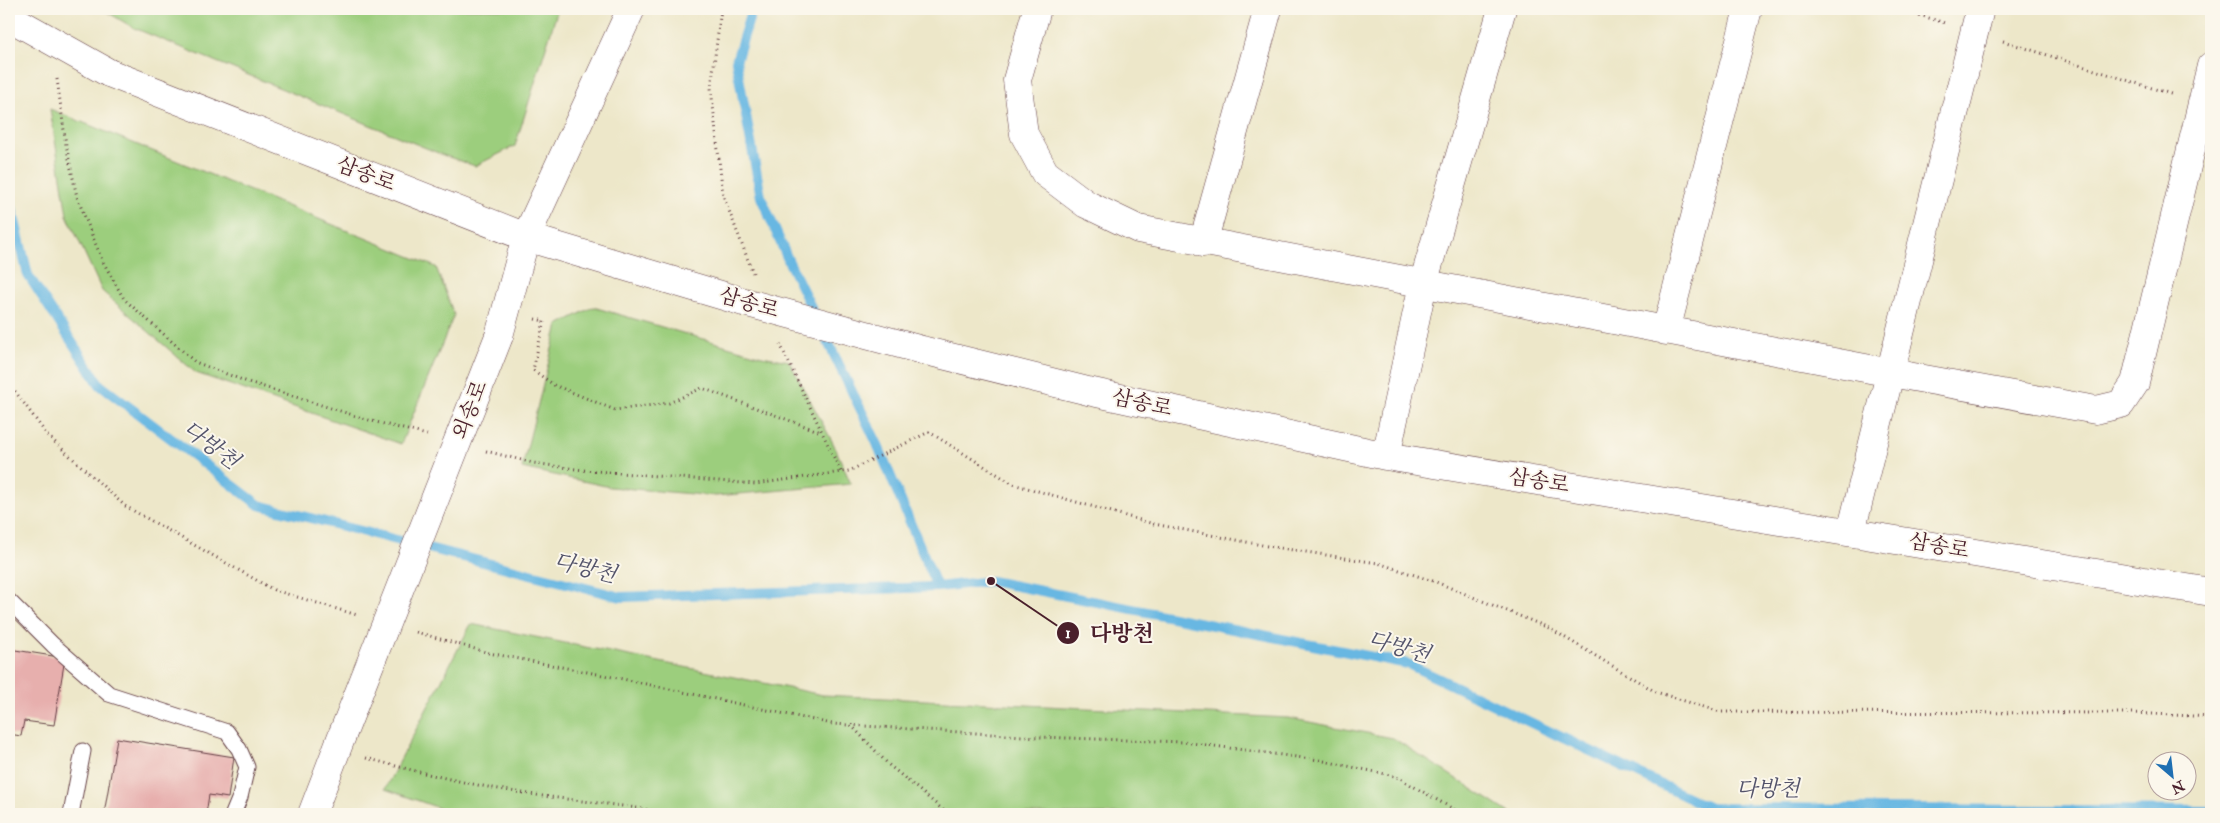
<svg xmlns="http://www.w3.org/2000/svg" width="2220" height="823" font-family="'IM FELL Double Pica','Noto Serif KR',serif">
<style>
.park{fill:#9cce7d;stroke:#737654}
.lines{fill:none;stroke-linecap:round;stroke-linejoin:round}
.stream{stroke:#67b7e2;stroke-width:10}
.building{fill:#e7afad}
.lane-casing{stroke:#623d43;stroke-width:17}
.street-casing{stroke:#623d43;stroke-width:29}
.path{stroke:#623d43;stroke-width:3;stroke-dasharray:1 4;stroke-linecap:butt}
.lane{stroke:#fff;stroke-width:15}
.street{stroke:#fff;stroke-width:28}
.street-bridge-casing{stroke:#623d43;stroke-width:29;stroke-linecap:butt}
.street-bridge{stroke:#fff;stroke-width:28}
.labels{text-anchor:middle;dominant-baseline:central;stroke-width:4;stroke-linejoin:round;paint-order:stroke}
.street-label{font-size:21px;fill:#4a1f2b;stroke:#fbf7ec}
.water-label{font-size:22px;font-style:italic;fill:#54546b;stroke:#fbf7ec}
.leader{fill:none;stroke:#4a1f2b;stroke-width:2}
.callout-dot{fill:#4a1f2b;stroke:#fbf7ec;stroke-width:2}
.mark-label{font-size:15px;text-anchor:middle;font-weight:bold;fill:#fff}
.callout-label{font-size:22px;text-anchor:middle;font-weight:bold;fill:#4a1f2b;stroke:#fbf7ec;stroke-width:4;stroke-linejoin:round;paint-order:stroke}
</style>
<rect width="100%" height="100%" fill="#fbf7ec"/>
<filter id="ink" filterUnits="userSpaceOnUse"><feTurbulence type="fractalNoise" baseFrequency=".02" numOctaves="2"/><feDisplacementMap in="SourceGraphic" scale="10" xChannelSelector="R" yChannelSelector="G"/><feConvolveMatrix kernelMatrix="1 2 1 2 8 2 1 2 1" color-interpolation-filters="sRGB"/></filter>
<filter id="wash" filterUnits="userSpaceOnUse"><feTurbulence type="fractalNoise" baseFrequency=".0096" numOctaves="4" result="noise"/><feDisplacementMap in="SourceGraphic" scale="20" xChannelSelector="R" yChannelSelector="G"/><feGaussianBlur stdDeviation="1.12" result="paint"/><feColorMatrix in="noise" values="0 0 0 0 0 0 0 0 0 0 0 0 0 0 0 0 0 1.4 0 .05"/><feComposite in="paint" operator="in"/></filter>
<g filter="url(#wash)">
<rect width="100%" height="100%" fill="#ede7c9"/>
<path class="park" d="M102,9h456l-43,137 -40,20 -32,-11 -309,-127z
M50,109l386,158 18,48 -53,129 -205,-71 -94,-82 -35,-76z
M593,307l169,49 27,5 44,82 18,41 -135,12 -106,-9 -88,-19 36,-143z
M471,624l352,71 465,23 105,20 118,76h-1055l-71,-25z"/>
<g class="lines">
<path class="stream" d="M752,9l-16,52 25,136 28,65 87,179 61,146
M9,196l19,79 72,110 159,120 362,92 316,-10 54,-6 417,83 302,144 501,3"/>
</g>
<g id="blocks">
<path class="building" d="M9,649l56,9 -11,67 -30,-4 -3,15 -12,-2z
M117,738l117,19 -6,41 -19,-3 -3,19h-102z"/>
</g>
</g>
<g filter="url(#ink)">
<use href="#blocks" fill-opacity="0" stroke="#623d43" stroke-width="1"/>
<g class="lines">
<defs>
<path id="lane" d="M9,601l44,44 56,49 118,38 12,17 8,18 -7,30 -7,17
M71,814l12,-63"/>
<path id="street" d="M1037,9l-20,71 7,54 21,39 41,31 52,25 753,144 205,37 25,-6 14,-21 76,-317
M109,73l417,164 218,65
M1203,243l65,-234
M1666,331l82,-322
M499,336l27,-99 105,-228
M922,350l166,41 298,65 825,136
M1386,456l37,-172 79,-275
M1851,532l129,-523
M312,814l31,-81"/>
</defs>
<use href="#lane" class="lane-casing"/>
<use href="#street" class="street-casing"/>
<path class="path" d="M721,9l-10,79 12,107 30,78
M1900,9l45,14
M2003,41l171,54
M57,79l9,66 11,52 25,63 22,39 71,63 50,19 127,40 55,14
M535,319l9,2 -11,49 21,15 61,25 54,-7 33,-15 119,44
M780,344l61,128
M9,383l39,53 77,70 149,84 83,25
M486,451l47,12 50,7 172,14 94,-13 80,-39 84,52 141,40 113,22 111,17 58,19 113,46 107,64 64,20 414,1 77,4
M416,632l73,21 129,25 214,46 207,13 145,5 135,18 76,16 67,38
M851,725l38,40 59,49
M366,758c52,14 104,27 157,35 49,8 99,11 148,21"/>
<use href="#lane" class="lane"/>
<use href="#street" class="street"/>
<defs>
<path id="street-bridge" d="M9,17l100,56
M744,302l178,48
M343,733l156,-397"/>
</defs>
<use href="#street-bridge" class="street-bridge-casing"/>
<use href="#street-bridge" class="street-bridge"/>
</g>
</g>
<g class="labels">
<g class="street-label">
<text transform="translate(366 174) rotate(21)">삼송로</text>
<text transform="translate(749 303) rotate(16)">삼송로</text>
<text transform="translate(1142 403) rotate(12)">삼송로</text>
<text transform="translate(470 410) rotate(-69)">외송로</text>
<text transform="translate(1539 481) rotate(9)">삼송로</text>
<text transform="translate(1939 546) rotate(10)">삼송로</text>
</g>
<g class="water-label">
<text transform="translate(211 445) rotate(37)">다방천</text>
<text transform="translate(585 568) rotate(14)">다방천</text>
<text transform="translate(1399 647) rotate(16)">다방천</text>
<text x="1768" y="789">다방천</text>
</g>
</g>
<path class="leader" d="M991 581L1068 633"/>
<g class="callout-dot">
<circle cx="991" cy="581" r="5"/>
<circle cx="1068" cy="633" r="12"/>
</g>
<g class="mark-label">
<text x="1068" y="638">1</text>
</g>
<g class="callout-label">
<text x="1122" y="641">다방천</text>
</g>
<rect width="2220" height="823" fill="none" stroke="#fbf7ec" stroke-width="30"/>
<g transform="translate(2172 776) rotate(152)"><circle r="24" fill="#fbf7ec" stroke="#b4a19f"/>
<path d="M0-4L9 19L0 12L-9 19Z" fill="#1f6fb2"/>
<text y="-8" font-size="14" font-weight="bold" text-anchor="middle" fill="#4a1f2b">N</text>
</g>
</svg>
